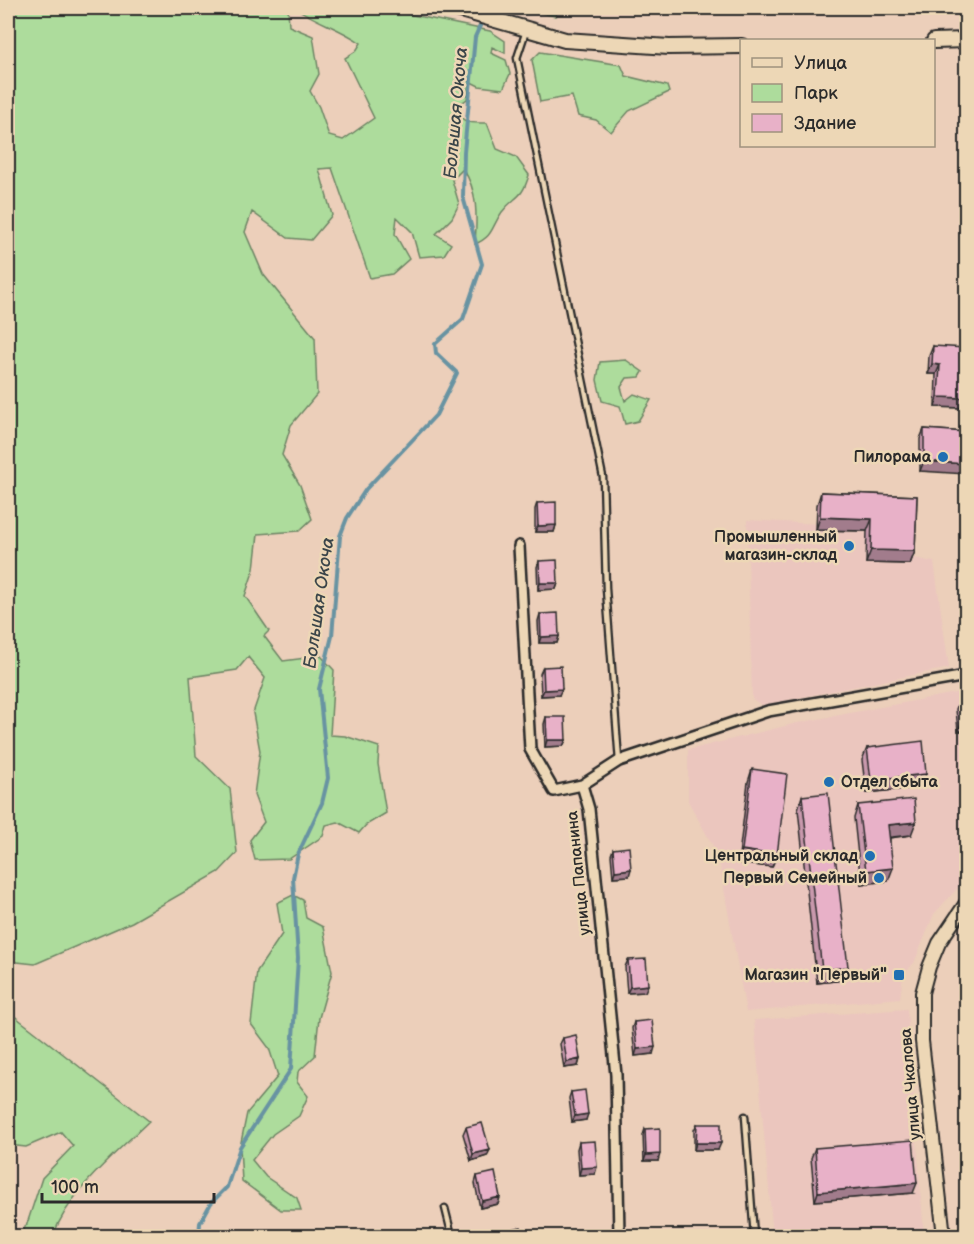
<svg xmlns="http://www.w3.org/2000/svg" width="974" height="1244" font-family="'Balsamiq Sans',sans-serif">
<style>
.built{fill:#ebc6be}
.green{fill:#addc9c;stroke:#6c8464;stroke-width:1.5}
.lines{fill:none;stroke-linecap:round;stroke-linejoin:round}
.stream{stroke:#6893a2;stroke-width:4}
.service-casing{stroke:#2b2b2b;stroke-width:9}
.minor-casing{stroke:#2b2b2b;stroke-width:14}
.tertiary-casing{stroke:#2b2b2b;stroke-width:16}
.secondary-casing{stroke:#2b2b2b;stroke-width:18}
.service{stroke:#edd7b6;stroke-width:4.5}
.minor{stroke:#edd7b6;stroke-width:9}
.tertiary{stroke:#edd7b6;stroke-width:12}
.secondary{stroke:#edd7b6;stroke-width:14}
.wall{fill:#c898ac;stroke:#2b2b2b;stroke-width:1.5}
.shaded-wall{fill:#a27c8c;stroke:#2b2b2b;stroke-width:1.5}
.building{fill:#e8b1c8;stroke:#2b2b2b;stroke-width:1.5}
.poi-dot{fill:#1f6fb2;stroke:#edd7b6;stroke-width:2}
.labels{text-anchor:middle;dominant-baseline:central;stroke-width:5;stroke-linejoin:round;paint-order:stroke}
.poi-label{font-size:16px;font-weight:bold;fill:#2b2b2b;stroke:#edd7b6;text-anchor:end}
.street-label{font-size:16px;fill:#2b2b2b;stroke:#edd7b6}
.water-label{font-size:18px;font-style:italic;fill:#3a4549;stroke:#edd7b6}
</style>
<rect width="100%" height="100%" fill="#eccfba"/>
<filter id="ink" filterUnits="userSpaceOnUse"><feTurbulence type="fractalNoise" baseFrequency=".0167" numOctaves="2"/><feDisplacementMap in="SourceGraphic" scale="12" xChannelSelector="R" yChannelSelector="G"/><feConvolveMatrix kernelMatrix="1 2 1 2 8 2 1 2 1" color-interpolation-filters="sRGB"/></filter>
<g filter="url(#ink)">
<path class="built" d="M747,520l163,9 -1,28 25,5 15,106 -187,37 -10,-6z
M966,691v188l-32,35 -20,49 -11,12 -3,23 -154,14 -28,-157 -30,-54v-51l109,-27z
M907,1009l17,227h-151l-19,-216z"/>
<path class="green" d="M8,8h280l1,18 24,10 6,38 -9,17 9,16 10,29 14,4 31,-22 -29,-60 11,-7 5,-8c-21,-15 -45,-21 -65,-35h83l111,23 15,10v12l-13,-6 -1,6 15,7 4,14 -7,15 -24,-3 -10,-5 -2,18 -11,8c6,18 14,16 31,16l10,26 19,8 13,18c-7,25 -14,20 -27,37 -11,15 -8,24 -27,32 2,-26 3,-54 -12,-75l-11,11 7,24 -7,14 -16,16 15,10 -7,11 -25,2 -7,-25 -15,-15 -2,17 14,25 -17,15 -22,4 -38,-110 -13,1 13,46 -21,25 -23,-2 -36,-26 -7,20 18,42 52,64 2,56 -26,31 -9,30 18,30 12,34 -13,12 -41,3 -4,35 -9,27 24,35 -5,5 19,25 38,-5 13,14 -4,65 15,1 34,11 -1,17 8,49 -20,12 -7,8 -21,-11 -12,3 -3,11 -34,23 -34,1 -5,-20 14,-18 -10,-27 6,-44 -7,-38 12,-35 -17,-21 -11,13 -47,7 6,79 34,33 7,64 -18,19 -87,50 -97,42 -27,-3z
M515,8h42l-1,8z
M540,52l81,13 5,11 41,10 2,6 -40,19 -18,21 -15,-12 -18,-4 -6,-20 -32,6 -8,-42z
M626,360l17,12 -3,5 -13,1 -6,9 4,14 9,-7 17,6 -13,21 -13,3 -5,-18 -18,-5 -5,-21 3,-18z
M293,895l10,5 3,18 17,9 9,45 -13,46 -4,38 -17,16 -1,10 11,14 -9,20 -26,18 -21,26 14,17 31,21 4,12h-20l-39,-29 -2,-34 7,-34 31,-37 -9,-28 -18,-24 6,-53 25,-37 -5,-31z
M8,1011l141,110c-35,34 -79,69 -96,115h-34l8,-12 15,-46 31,-32 -12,-14 -35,15 -18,-2z"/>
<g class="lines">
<path class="stream" d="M199,1236l1,-13 11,-20 16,-16 13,-40 51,-78 7,-111 -5,-80 5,-24 24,-51 6,-25 -9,-89 13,-53 8,-100 7,-18 19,-29 70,-74 21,-42 -21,-20 -1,-9 28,-25 19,-55 -19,-67 1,-45 11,-115 13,-29"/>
<defs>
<path id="service" d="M526,31l-9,27 86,419 3,112 13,172
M745,1116l9,120
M445,1208l7,28"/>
<path id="minor" d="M519,546l11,203 24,42 28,-6 7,24 27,266 3,161
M582,785l37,-24 149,-50 198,-35"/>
<path id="tertiary" d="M944,1236l-22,-195v-48l7,-26 10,-24 27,-40"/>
<path id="secondary" d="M454,8l111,32 104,7 73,-1
M934,41l32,-1"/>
</defs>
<use href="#service" class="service-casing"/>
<use href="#minor" class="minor-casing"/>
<use href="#tertiary" class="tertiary-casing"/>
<use href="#secondary" class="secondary-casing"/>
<use href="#service" class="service"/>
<use href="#minor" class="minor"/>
<use href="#tertiary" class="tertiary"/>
<use href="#secondary" class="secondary"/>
</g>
<path class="wall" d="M933,346l30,62 -28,-1 1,-33h-8l1,-18z
M924,429l42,3 -46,39v-32z
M821,492l96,4 -2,55 -5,13 -44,-1 1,-32 -51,-1 1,-25z
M537,503l19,22 -2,7h-19v-23z
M539,561l19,22 -2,6 -18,1 -1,-23z
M540,614l19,22 -2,7h-18l-1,-22z
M543,667l16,28 -18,1 -1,-22z
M961,696h5v35h-8l-2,-22z
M546,717l20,23 -3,6 -18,1 -1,-23z
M867,748l55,39 -56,6 -4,-33z
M752,769l20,98 -34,-4 10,-81z
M802,796l41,184 -26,3 -19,-174z
M858,805l53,30 -21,3 -2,43 -27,3 -7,-66z
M613,849l16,27 -16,1 -2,-22z
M628,960l17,32 -18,1 -2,-26z
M634,1022l19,32 -18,2 -3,-28z
M563,1038l17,21 -2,7 -14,2 -4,-24z
M571,1092l15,28 -14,2 -3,-24z
M697,1124l21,26h-24v-20z
M466,1127l21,29 -16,5 -8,-27z
M645,1129l13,32h-14l-1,-26z
M579,1142l16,32 -16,1 -2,-26z
M815,1148l98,45 -98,8 -4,-43z
M477,1176l23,21 -2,7 -18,4 -5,-25z"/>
<path class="shaded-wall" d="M932,364l8,1 -4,9h-8z
M938,397l28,1v1l-3,9 -28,-1z
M924,461l42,3v10l-46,-3z
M820,517l52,2 -5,12 -51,-1z
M556,525l-2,7h-19l3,-6z
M871,550l44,1 -5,13 -44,-1z
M540,583h18l-2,6 -18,1z
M559,636l-2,7h-18l2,-6z
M562,689l-3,6 -18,1 3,-6z
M963,718h3v13h-8z
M547,740h19l-3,6 -18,1z
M926,774l-4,13 -56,6 5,-13z
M916,822l-5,13 -28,3 5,-13z
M742,850l35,5 -5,12 -34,-4z
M893,868l-5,13 -27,3 5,-13z
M631,869l-2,7 -16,1 2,-6z
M848,967l-5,13 -26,3 5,-13z
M648,985l-3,7 -18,1 3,-6z
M655,1047l-2,7 -18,2 2,-7z
M580,1059l-2,7 -14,2 3,-6z
M588,1114l-2,6 -14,2 3,-6z
M696,1143h25l-3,7h-24z
M490,1150l-3,6 -16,5 2,-7z
M660,1154l-2,7h-14l2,-6z
M597,1167l-2,7 -16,1 2,-7z
M917,1183l-4,10 -98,8 3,-9z
M500,1197l-2,7 -18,4 2,-7z"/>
<path class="building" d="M933,346l33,2v50l-28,-1 2,-32 -8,-1z
M924,429l42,3v32l-42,-3z
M821,492l96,4 -2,55 -44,-1 1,-31 -52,-2z
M556,502v23l-18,1 -1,-23z
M557,560l1,23h-18l-1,-22z
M558,613l1,23 -18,1 -1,-23z
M561,666l1,23 -18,1 -1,-23z
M961,696h5v22h-3z
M546,717h19l1,23h-19z
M923,741l3,33 -55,6 -4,-32z
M752,769l35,5 -10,81 -35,-5z
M828,793l20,174 -26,3 -20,-174z
M914,799l2,23 -28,3 5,43 -27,3 -8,-66z
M629,847l2,22 -16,2 -2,-22z
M646,959l2,26 -18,2 -2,-27z
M652,1020l3,27 -18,2 -3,-27z
M576,1035l4,24 -13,3 -4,-24z
M585,1090l3,24 -13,2 -4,-24z
M482,1123l8,27 -17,4 -7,-27z
M697,1124h24v19h-25z
M660,1128v26l-14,1 -1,-26z
M913,1140l4,43 -99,9 -3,-44z
M595,1141l2,26 -16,1 -2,-26z
M495,1172l5,25 -18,4 -5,-25z
M521,1227l2,9h-28l-1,-4z"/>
</g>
<g class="poi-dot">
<circle cx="943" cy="457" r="6"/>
<circle cx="849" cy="546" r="6"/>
<circle cx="829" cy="782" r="6"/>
<circle cx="870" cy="856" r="6"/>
<circle cx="879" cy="878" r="6"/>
<rect x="893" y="969" width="12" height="12" rx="3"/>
</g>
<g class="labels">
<g class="poi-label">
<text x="931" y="457">Пилорама</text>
<text x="837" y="537">Промышленный<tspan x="837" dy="18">магазин-склад</tspan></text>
<text x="841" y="782" text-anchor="start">Отдел сбыта</text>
<text x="858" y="856">Центральный склад</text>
<text x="867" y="878">Первый Семейный</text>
<text x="887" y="975">Магазин "Первый"</text>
</g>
<g class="street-label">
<text transform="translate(579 873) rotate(-96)">улица Папанина</text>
<text transform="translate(911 1084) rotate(-95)">улица Чкалова</text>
</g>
<g class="water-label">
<text transform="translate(456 113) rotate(-85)">Большая Окоча</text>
<text transform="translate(319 603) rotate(-82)">Большая Окоча</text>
</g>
</g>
<rect width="974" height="1244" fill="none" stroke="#edd7b6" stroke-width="30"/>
<rect x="15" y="15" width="944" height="1214" fill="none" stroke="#2b2b2b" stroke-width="2" filter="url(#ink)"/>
<rect x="740" y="39" width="195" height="108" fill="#edd7b6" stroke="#9f927e" stroke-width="1.5"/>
<rect x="752" y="58" width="30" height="9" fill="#edd7b6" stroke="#9f927e" stroke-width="1.5"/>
<text x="794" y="69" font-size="18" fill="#2b2b2b">Улица</text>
<rect x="752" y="84" width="30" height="18" fill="#addc9c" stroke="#9f927e" stroke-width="1.5"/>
<text x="794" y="99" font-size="18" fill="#2b2b2b">Парк</text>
<rect x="752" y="114" width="30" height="18" fill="#e8b1c8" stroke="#9f927e" stroke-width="1.5"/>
<text x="794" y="129" font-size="18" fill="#2b2b2b">Здание</text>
<path d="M42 1193v9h172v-9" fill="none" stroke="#2b2b2b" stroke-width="3"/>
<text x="51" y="1193" font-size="18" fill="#2b2b2b" stroke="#edd7b6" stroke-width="4.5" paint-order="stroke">100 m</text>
</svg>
